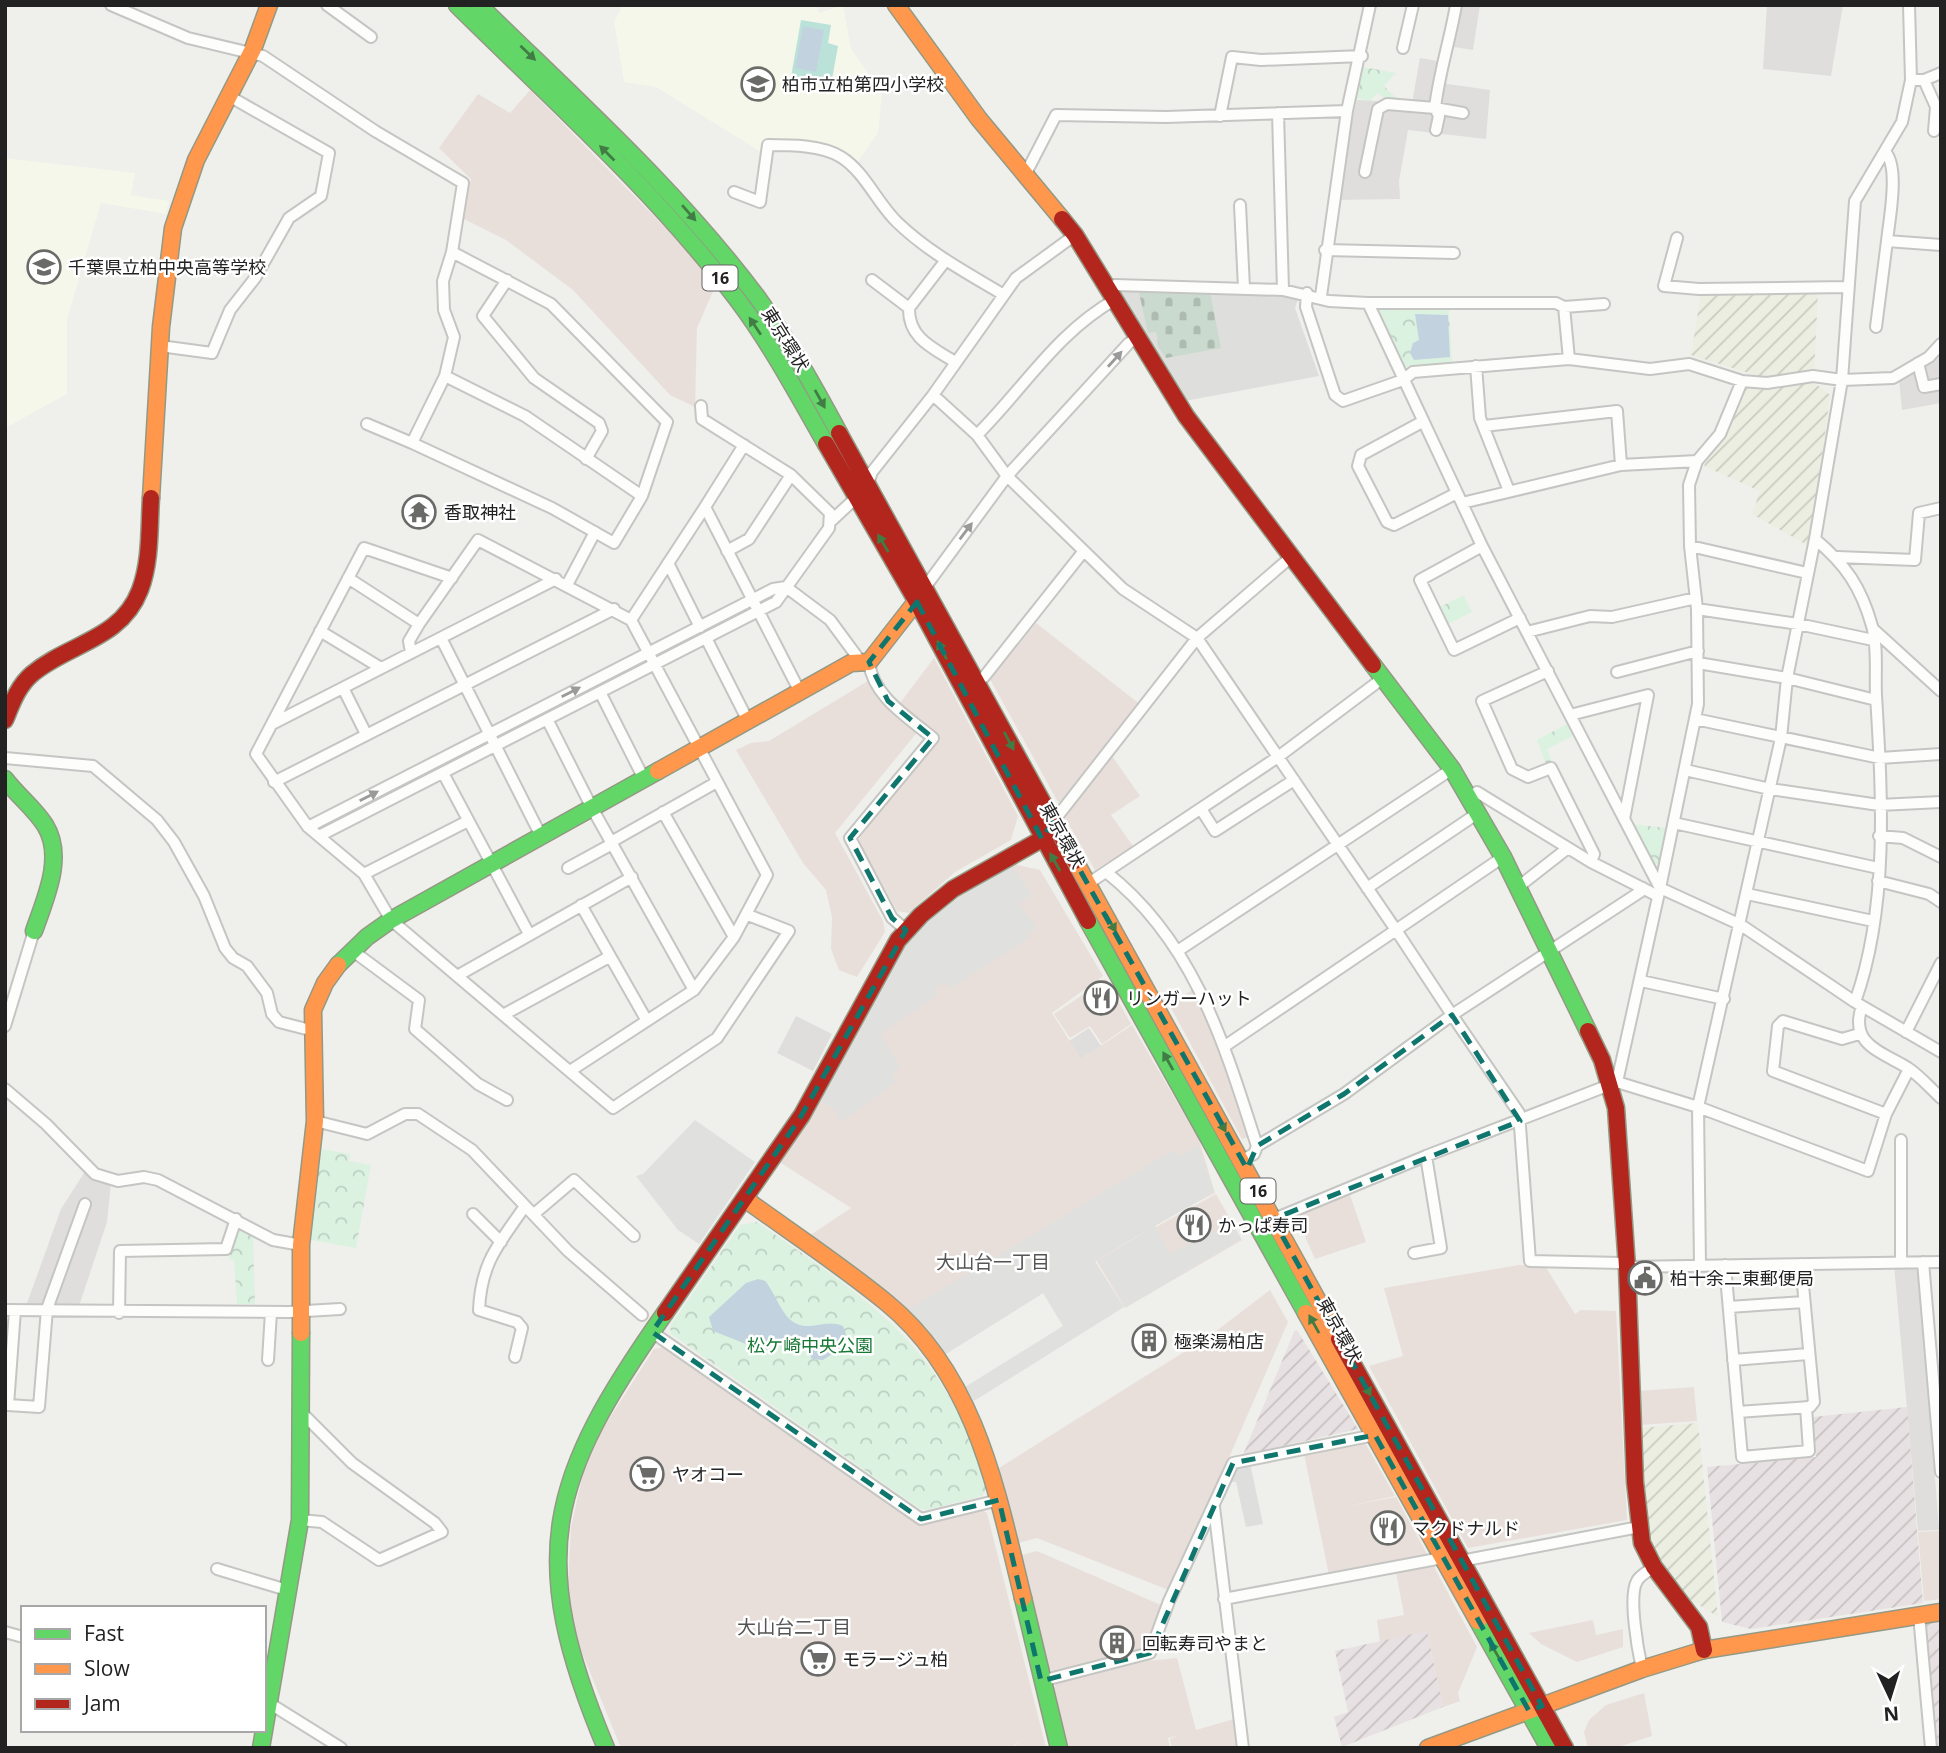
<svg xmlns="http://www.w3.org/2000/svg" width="1946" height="1753" font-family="'Open Sans','Noto Sans JP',sans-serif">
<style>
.residential{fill:#dfdedc}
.commercial{fill:#e8dfda}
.industrial{fill:url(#industrial-furrows)}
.education{fill:#f4f7e9}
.religious{fill:#dededc}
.farmland{fill:url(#farmland-furrows)}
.cemetery{fill:url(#cemetery-stones)}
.park{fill:url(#park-crowns)}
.pitch{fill:#bbe2d9}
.parking{fill:#e0e0de}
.water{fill:#c2d3df}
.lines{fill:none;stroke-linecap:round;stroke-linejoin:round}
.street-casing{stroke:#c5c5c3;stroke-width:14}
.fast-casing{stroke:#939984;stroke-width:19}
.slow-casing{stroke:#939984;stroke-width:19}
.jam-casing{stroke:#939984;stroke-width:19}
.street{stroke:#fdfdfc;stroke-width:10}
.fast{stroke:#63d668;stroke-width:16}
.slow{stroke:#ff974d;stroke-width:16}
.jam{stroke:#b3261e;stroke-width:16}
.oneway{fill:#427c45}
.oneway2{fill:#9a9a9a}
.marked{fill:none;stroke:#0f766e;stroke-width:5;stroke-dasharray:14 9;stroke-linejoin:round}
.labels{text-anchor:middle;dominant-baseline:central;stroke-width:5;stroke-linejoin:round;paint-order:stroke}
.shield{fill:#fff;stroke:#646464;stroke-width:2}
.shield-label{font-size:16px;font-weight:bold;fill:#222}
.poi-label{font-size:18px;fill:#222;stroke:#fff;text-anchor:start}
.street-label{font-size:18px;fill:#222;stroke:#fff}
.park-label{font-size:18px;fill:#177933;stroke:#fff}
.neighbourhood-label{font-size:19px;fill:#555;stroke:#fff}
</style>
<defs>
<pattern id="industrial-furrows" width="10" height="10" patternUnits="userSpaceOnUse" patternTransform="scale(1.75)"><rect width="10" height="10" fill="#e8e1e3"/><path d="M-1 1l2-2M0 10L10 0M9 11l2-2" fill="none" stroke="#c7c1c2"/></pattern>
<pattern id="farmland-furrows" width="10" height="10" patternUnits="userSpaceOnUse" patternTransform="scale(1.75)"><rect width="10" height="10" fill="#ebeee0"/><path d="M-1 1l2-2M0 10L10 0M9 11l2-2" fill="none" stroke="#c9ccc0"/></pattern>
<pattern id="cemetery-stones" width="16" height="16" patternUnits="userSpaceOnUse" patternTransform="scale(1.75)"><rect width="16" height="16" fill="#cbdace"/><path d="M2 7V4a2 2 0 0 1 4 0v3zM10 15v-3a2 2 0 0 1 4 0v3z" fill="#aebbb1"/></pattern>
<pattern id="park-crowns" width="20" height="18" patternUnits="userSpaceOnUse" patternTransform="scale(1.75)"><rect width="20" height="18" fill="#dcf2e1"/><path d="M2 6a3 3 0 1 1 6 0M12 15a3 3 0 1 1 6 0" fill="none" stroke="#bccfc1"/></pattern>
</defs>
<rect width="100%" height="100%" fill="#efefeb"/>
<path class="residential" d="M1462,5h18l-7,45 -19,-3z
M1767,5h76l-12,71 -68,-7z
M1420,58l18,3 -4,21 56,8 -4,49 -78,-9 -9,51 1,18 -67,1 24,-100 55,3z
M1941,354v49l-39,7 -3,-30z
M796,1016l36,18 -19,37 -36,-18z
M1089,1028l12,18 -20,13 -12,-18z
M84,1173l27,10 -4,39 -28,84h-53l35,-97z
M1894,1265h15l10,7 20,258 -21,1z"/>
<path class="commercial" d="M530,90l171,174 14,23 -18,41 -2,79 -25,-12 -97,-105 -67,-50 -44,-22 9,-39 -32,-31 39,-54 32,19z
M1036,623l105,82 -76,97h-7l-68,-123z
M934,658l84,158 -7,24 -56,32 -46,41 -12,-2 -38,-69 1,-5 79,-100 -39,-34z
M868,681l21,25 30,24 -84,103 48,88 2,11 -28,45 -18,-7 -8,-21 1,-32 -6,-27 -23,-27 -67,-113 15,-7 18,-2z
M1112,756l28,40 -29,19 22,31 -38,24 -32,-56z
M1012,864l28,6 63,106 -51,37 29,46 51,-34 67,115 16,53 -66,34 -51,32 118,-65 26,46 -117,68 -29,-48 -152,95 -45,-50 -90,-69 42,-28 -73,-47 126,-217 50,-46z
M1106,979l25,45 -29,20 -12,-18 -20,12 -16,-24z
M1193,989l23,48 33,100 -7,2 -72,-133z
M1349,1192l17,50 -51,17 -20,-45z
M1519,1265l26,1 30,48 6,-4 35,1 11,209 -159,28 -99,-182 34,-10 -19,-68z
M1270,1290l18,32 -117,269 -134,-53 -23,6 -15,-76 212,-133z
M665,1347l255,179 62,-16 5,3 59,235h-33l7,-7 -9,7h-390l-47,-115 -6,-47 3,-59 12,-53 19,-44 52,-81z
M1694,1387l3,34 -57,4 -2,-34z
M1365,1443l30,53 -47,10 48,-9 32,59 -99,19 -25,-121z
M1939,1531l2,68 -17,2 -6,-69z
M1037,1551l124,54 -17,46 -90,21 -8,-5 -28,-111z
M1433,1565l44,82 -19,46 2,8 -17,6 -16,-75 -47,10 -3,-22 27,-5 -8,-43z
M1593,1620l3,15 27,-6v18l-46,15 -36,-18 -12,-11z
M1177,1658l19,72 38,-11 4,29h-66l-2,-9 7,-3 -9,2 2,10h-103l-14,-57 3,-8 92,-22z
M1644,1693l8,43 -37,12h-27l-4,-16 5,-12 17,-15z"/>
<path class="industrial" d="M1297,1330l61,99 -115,26 51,-123z
M1907,1407l16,196 -172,26 -29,-7 -15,-155 109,-10 -3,-40z
M1941,1621v127h-4l-12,-124z
M1427,1631l16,76 -101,40 -8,-30 14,-5 -13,-61z"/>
<path class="education" d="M623,5h194l2,8 24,-8 8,43 31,46 -4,39 -21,30 -15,-11 -28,-9 -50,-3 -3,12 -105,-65 -32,-5 -10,-60z
M5,158l130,15 -4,22 38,6 -3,13 -65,-11 -34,117v74l-62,34z"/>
<path class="religious" d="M1119,288l173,5 6,5 -3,10 24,68 -134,25 -68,-111z
M1250,1463l13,61 -17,3 -10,-45h-7l9,-16z"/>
<path class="farmland" d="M1818,292l-4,80 -49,6 -74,-23 10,-61z
M1813,382l17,13 -11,86 -12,64 -55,-31 8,-23 -56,-25 37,-78 27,1z
M1698,1423l20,194 -36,-23 -27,-40 -12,-34 -3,-92z"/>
<path class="cemetery" d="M1142,290l68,2 11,56 -55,10 -7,-10 -3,-16 -8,1 -9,-40z"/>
<path class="park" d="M1363,67l33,6 -12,13 13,13h-13l-6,-6 -9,8 -12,-3z
M1379,309h70l3,53 -49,5 -28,-52z
M1464,595l8,17 -24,12 -8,-17z
M1567,724l6,12 -26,13 5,13 -6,2 -9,-24z
M1631,824l35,4 -8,36h-5z
M322,1149l28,5 -1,7 22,4 -15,83 -50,-9z
M757,1222c113,79 192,126 229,268l-4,6 -55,14 -7,-1 -249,-175 -1,-8 70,-101z
M242,1230l11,4 2,70h-18l-3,-44 -5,-1 7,-27z"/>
<path class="pitch" d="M801,20l30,5 -3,18 10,3 -7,39 -40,-8z"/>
<path class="parking" d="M1012,866l20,29 -13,8 18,25 -10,7 2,3 -80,51 -4,-7 -10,7 3,6 -58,39 20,33 -8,5 4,10 -54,40 -9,-14 -13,-7 82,-151 25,-28 28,-23z
M695,1120l60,42 -56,82 -21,-14 -42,-54 7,-2z
M1198,1145l16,47 -119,69 29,46 -150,94 -9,-14 98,-61 -20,-33 -99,62 -37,-45 266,-160 5,7z
M1231,1222l10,17 -115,68 -28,-46 57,-35 15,28z"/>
<path class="water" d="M803,26l21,4 -8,42 -21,-4z
M1415,314l33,1 2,42 -36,3 -4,-7 3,-10 6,-3z
M758,1279l7,2c14,16 18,47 45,45 13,-1 20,-5 33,0l3,8 -2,12 -21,14 -11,-1 -7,-12 -25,-7 -29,6 -38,-15 -4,-14 37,-34z"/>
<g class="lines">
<defs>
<path id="street" d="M111,5l77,33 75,18 112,75 88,52 -11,69 -9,29 1,29 10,27 -9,39 -33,67 140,65 62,35 28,-47 -117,-80 -80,-40
M327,5l44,32
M1456,5c-6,35 -17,68 -21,103l28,5
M1403,48l10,-43
M1911,80h13l12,27 -2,24
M1924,80l17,-7
M1347,111l23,-106
M1278,113l5,177
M1220,116l12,-59 29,3 101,-4
M1885,152c15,14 4,69 2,89l54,4
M1365,172l13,-63 9,-5 48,4 4,8 -3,14
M1025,175l31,-60 110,2 181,-6 -26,185
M734,192l26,10 8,-57c22,0 54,0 73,12 24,15 36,46 56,65 31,30 70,51 107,73
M1240,205l4,83
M1677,238l-13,48 35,3 147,-2
M1325,250l129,3
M452,252l99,52 116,118 -25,74
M507,280l-24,36 51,62 65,45 3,8 -16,28
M872,280l37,28c-1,30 24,40 46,54
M1110,288l5,-3 168,5 46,11 39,2h188l8,4 40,-3
M1307,293l-1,14 29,88 8,6 60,-21 10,-8 156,-13
M1564,307l5,52 81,10 39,-5 53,17 25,2 46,-7 29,4 51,-2 36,-21 12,-13
M909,308l37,-48
M1876,327l11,-86
M160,346l52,7 18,-43 25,-32 34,-60 32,-22 8,-43 -100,-57
M1918,363l6,24 17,-3
M1476,366l4,52 29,73
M1742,381l-22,53 -23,27 -8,24 1,61 7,63 1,95 -38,184 81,37 114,77 86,50
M933,395l44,40 30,41 116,113 74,49 199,292 -171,116
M1422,422l-61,33 -3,11 29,56 7,3 63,-32
M367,424l45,19
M1484,426l133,-15 4,54
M977,435c47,-47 80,-103 139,-136
M868,483l4,-11 61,-77 83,-117 59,-43
M1462,503l159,-38 76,-4
M705,507l39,-62
M831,521l27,-25
M1815,539c31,26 46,48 57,87 6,20 3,48 4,69 6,100 13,212 -21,307
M1482,546l-62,34 34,70 66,-32
M1690,546l117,27
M727,551l22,-12 42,-64
M1837,557l78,3 4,-47 22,-5
M668,563l32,64
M348,578l71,46
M452,578l-88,-30 -108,206 52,73 56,47 27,46 222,188 104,-70 72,-107 -41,-16
M567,585l28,-53
M926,586l81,-110 122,-133 9,-5
M1697,609l101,15 75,16
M631,620l74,-113 95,185
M1873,629l68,62
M320,631l61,37
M1527,632l63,-16 22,1 84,-19
M441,638l100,198
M706,638l42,83
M411,653l-2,-12 10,-17 59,-84 153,80 136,255 -33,62 -40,53 -124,81
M869,662c4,35 39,55 64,76l-83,100 42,80 14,12
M1698,663l89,15 89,22
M1548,671l-66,30 30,68 16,8 23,-9 43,86 -3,8
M1617,672l81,-21
M977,681l7,-4 99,-125
M343,688l23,46
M600,692l44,87
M1570,715l78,-20 -24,124
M547,719l45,89 102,182
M1695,719l185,39 61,-4
M272,724l284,-145
M5,758l88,8 64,54 17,22 30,54 21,52 8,10 14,8 20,27 5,21 7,8 35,9
M1685,770l85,19 109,16 62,-3
M443,773l86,161
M274,782l340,-173
M1469,797l8,-5 114,70 67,34
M1201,809l14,22 79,-51
M663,812l71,125
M1053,822l144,-184 94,-81
M1674,823l204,45
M308,827l465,-238 13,-2 44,33 31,42
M319,836l457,-234 53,-74 1,-15 -39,-38 -89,-56 -1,-13
M1879,836l24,2 38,19
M611,842l106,-60
M568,868l44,-24
M1106,872c88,69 118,171 151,274
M364,874l104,-53
M1878,881l51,13 12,8
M1089,883l189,-126 105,-79
M1518,887l50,-39
M1367,888l111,-75
M1643,888l-3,4 -188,123 67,98 11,148 91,2 6,4 314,-5
M1747,894l126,27
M581,905l66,116
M1179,950l273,-181
M353,951l66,49 -4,29 63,55 29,16
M457,976l175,-99
M1641,981l83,18
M1862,1006c-13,38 18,45 46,62 12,8 22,20 33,30
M503,1015l106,-58
M5,1026l29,-95
M1906,1032l35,-69
M1859,1034l-17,5 -59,-18 -5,5 -5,45 113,43
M1617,1082l81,25 170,64 18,-57 23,-45
M5,1089l41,35 49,50 23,7 26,-4 14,3 115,60 28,5
M315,1121l52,13 38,-20h13l54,36 96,101 74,64
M1242,1160l12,-6 3,-8 87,-52 108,-79 -56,-85 107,-73
M473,1214l28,28
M534,1214l40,-34 60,56
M1274,1219l152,-63 191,-74 43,-194 -178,-342 -114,-243
M1414,1253l27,-5 -15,-92
M1901,1261v-121
M1923,1262l18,210
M1725,1265l13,147 72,-5 4,-5 -13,-138
M1700,1266l-2,-159 83,-369 6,-60 28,-139 27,-159 13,-179 47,-79 9,-42 -2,-75
M1729,1307l75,-5
M5,1310l284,2 51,-3
M15,1310l-7,95 31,2 8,-98 38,-105
M119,1313l1,-62 106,-2 10,-30
M652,1332l269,187 78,-19
M515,1357l7,-29 -5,-6 -38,-12c2,-48 20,-66 46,-104
M268,1360l3,-48
M1733,1360l75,-6
M1738,1412l4,45 67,-6 -3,-44
M1214,1507l29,241
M300,1520l22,2 57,38 63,-28 -7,-9 -83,-60 -46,-46 -5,-1
M1461,1561l178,-34
M217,1569l70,21
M1224,1599l218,-41
M1919,1615l12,133
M5,1632l18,5
M1642,1669c-4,-18 -14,-73 -5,-88 3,-6 12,-10 17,-14
M1041,1681l109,-28 19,-52 64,-138 142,-28
M269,1703l72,45"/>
<path id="fast" d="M457,5c96,95 198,186 280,294 34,45 61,96 89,145
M479,5c96,94 197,184 278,292 31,43 57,90 82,136
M1373,665l79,104 51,88 85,174
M5,779c12,16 29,29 40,46 20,32 0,74 -11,106
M1088,921l218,392
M338,965l29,-28 24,-17 267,-149
M1023,1598l36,150
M1478,1621l71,127
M261,1748l39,-228 1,-187
M606,1748c-81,-192 -58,-269 59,-435"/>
<path id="slow" d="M896,5l83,114 83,100
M151,498l10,-171 12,-99 23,-68 57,-111 16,-44
M658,771l193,-108 18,-1 53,-68
M1075,861l264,478
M745,1199c47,34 97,67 142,104 89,73 110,189 136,295
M1306,1313l172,308
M301,1333v-88l14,-124 -2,-111 12,-27 13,-18
M1428,1748l214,-79 62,-19 237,-38"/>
<path id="jam" d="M1062,219l13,16 111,181 187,249
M839,433l236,428
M826,444l91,158 171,319
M5,720c7,-17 13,-34 27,-46 37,-31 89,-34 108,-84 11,-29 9,-62 11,-92
M1588,1031l14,29 14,48 11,159 8,215 7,61 12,24 45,60 5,23
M665,1313l137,-198 96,-175 23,-25 32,-26 89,-50 6,-10
M1339,1339l226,409"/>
</defs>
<use href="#street" class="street-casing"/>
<use href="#fast" class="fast-casing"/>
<use href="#slow" class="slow-casing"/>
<use href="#jam" class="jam-casing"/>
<use href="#street" class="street"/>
<use href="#fast" class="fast"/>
<use href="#slow" class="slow"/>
<use href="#jam" class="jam"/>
</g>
<defs><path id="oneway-solid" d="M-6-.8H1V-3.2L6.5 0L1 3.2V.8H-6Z" transform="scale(1.75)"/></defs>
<g class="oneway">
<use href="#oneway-solid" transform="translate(528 53) rotate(44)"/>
<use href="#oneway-solid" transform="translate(607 153) rotate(-135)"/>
<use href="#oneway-solid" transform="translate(689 213) rotate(49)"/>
<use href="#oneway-solid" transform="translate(755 326) rotate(-124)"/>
<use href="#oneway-solid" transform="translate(820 399) rotate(61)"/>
<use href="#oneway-solid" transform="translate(883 543) rotate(-120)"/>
<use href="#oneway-solid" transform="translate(942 650) rotate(-117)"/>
<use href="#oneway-solid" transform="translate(1009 741) rotate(62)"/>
<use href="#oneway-solid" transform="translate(1055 862) rotate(-119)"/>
<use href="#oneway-solid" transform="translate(1111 923) rotate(61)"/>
<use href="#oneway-solid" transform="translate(1168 1061) rotate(-119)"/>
<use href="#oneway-solid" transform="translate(1221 1123) rotate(61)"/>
<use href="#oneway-solid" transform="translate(1314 1324) rotate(-119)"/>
<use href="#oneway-solid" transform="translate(1366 1387) rotate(61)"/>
<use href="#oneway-solid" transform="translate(1495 1651) rotate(-120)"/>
</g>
<g class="oneway2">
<use href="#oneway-solid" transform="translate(1115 359) rotate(-48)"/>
<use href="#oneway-solid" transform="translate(966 531) rotate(-53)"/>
<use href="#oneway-solid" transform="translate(571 692) rotate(-27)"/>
<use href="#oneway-solid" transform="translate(369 796) rotate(-27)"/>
</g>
<path class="marked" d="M917,602l125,237 11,-17 194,347 10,-23 87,-52 108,-79 68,106 -247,98 269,487 -13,5 -154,-276 -142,28 -83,190 -109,28 -42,-181 -78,19 -269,-187 148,-214 106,-188 -14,-12 -42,-80 83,-100 -45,-37 -19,-39z"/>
<defs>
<symbol id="school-ring" viewBox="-11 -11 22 22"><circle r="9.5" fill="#fff" stroke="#6a6a68" stroke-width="1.5"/><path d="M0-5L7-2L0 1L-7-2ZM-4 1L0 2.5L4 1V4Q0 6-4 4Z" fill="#6a6a68"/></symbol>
<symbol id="temple-ring" viewBox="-11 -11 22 22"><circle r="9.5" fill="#fff" stroke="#6a6a68" stroke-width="1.5"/><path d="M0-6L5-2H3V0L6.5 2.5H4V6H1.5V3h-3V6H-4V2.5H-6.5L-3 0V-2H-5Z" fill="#6a6a68"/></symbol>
<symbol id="restaurant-ring" viewBox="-11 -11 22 22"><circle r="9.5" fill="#fff" stroke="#6a6a68" stroke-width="1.5"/><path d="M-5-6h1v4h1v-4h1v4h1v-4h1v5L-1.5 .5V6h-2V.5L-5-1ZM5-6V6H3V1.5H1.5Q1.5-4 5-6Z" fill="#6a6a68"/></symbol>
<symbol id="civic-ring" viewBox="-11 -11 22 22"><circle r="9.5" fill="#fff" stroke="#6a6a68" stroke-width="1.5"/><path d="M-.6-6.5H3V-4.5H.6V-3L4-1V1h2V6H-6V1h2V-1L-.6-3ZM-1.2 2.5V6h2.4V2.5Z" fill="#6a6a68"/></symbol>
<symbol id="building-ring" viewBox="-11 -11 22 22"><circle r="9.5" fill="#fff" stroke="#6a6a68" stroke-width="1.5"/><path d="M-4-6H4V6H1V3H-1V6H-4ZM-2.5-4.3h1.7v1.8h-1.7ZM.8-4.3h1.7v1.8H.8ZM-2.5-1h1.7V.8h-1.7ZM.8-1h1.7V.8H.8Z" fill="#6a6a68"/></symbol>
<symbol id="supermarket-ring" viewBox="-11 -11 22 22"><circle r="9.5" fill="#fff" stroke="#6a6a68" stroke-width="1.5"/><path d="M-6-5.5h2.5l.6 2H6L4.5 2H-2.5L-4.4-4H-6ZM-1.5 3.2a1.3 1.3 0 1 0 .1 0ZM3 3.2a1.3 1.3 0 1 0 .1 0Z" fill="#6a6a68"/></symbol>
</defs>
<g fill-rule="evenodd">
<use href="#school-ring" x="739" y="65" width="38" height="38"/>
<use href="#school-ring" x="25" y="248" width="38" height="38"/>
<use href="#temple-ring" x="400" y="493" width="38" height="38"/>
<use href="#restaurant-ring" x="1082" y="979" width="38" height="38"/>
<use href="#restaurant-ring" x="1175" y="1206" width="38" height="38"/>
<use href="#civic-ring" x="1626" y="1259" width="38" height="38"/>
<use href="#building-ring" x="1130" y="1322" width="38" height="38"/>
<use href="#supermarket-ring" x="628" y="1455" width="38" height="38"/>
<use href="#restaurant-ring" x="1369" y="1509" width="38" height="38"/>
<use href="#building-ring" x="1098" y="1624" width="38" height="38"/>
<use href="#supermarket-ring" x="799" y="1640" width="38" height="38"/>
</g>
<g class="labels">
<g class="shield">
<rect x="702.5" y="265.5" width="35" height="25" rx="5"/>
<rect x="1240.5" y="1178.5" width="35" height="25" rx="5"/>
</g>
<g class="shield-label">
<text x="720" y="278">16</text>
<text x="1258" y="1191">16</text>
</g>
<g class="poi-label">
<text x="782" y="84">柏市立柏第四小学校</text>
<text x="68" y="267">千葉県立柏中央高等学校</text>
<text x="444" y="512">香取神社</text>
<text x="1126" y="998">リンガーハット</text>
<text x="1218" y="1225">かっぱ寿司</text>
<text x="1670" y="1278">柏十余二東郵便局</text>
<text x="1174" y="1341">極楽湯柏店</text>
<text x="672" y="1474">ヤオコー</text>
<text x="1412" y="1528">マクドナルド</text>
<text x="1142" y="1643">回転寿司やまと</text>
<text x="842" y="1659">モラージュ柏</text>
</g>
<g class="street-label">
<text transform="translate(786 339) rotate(58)">東京環状</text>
<text transform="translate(1063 835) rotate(61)">東京環状</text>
<text transform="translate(1340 1330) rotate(61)">東京環状</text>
</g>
<g class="park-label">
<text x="810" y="1345">松ケ崎中央公園</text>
</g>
<g class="neighbourhood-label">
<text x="993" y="1262">大山台一丁目</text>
<text x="794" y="1627">大山台二丁目</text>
</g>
</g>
<rect width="1946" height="1753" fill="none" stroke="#222222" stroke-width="14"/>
<rect x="21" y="1606" width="245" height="126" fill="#ffffff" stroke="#a7a7a7" stroke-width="2"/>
<rect x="35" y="1629" width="35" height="10" fill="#63d668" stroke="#a7a7a7" stroke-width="2"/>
<text x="84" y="1641" font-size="21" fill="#222222">Fast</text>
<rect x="35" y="1664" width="35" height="10" fill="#ff974d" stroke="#a7a7a7" stroke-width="2"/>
<text x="84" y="1676" font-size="21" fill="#222222">Slow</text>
<rect x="35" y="1699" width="35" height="10" fill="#b3261e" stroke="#a7a7a7" stroke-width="2"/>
<text x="84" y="1711" font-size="21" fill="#222222">Jam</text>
<g transform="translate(1890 1697) rotate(176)" stroke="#ffffff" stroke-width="5" paint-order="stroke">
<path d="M0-5L12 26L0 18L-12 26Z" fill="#222222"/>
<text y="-10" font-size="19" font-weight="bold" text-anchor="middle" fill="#222222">N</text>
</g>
</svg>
